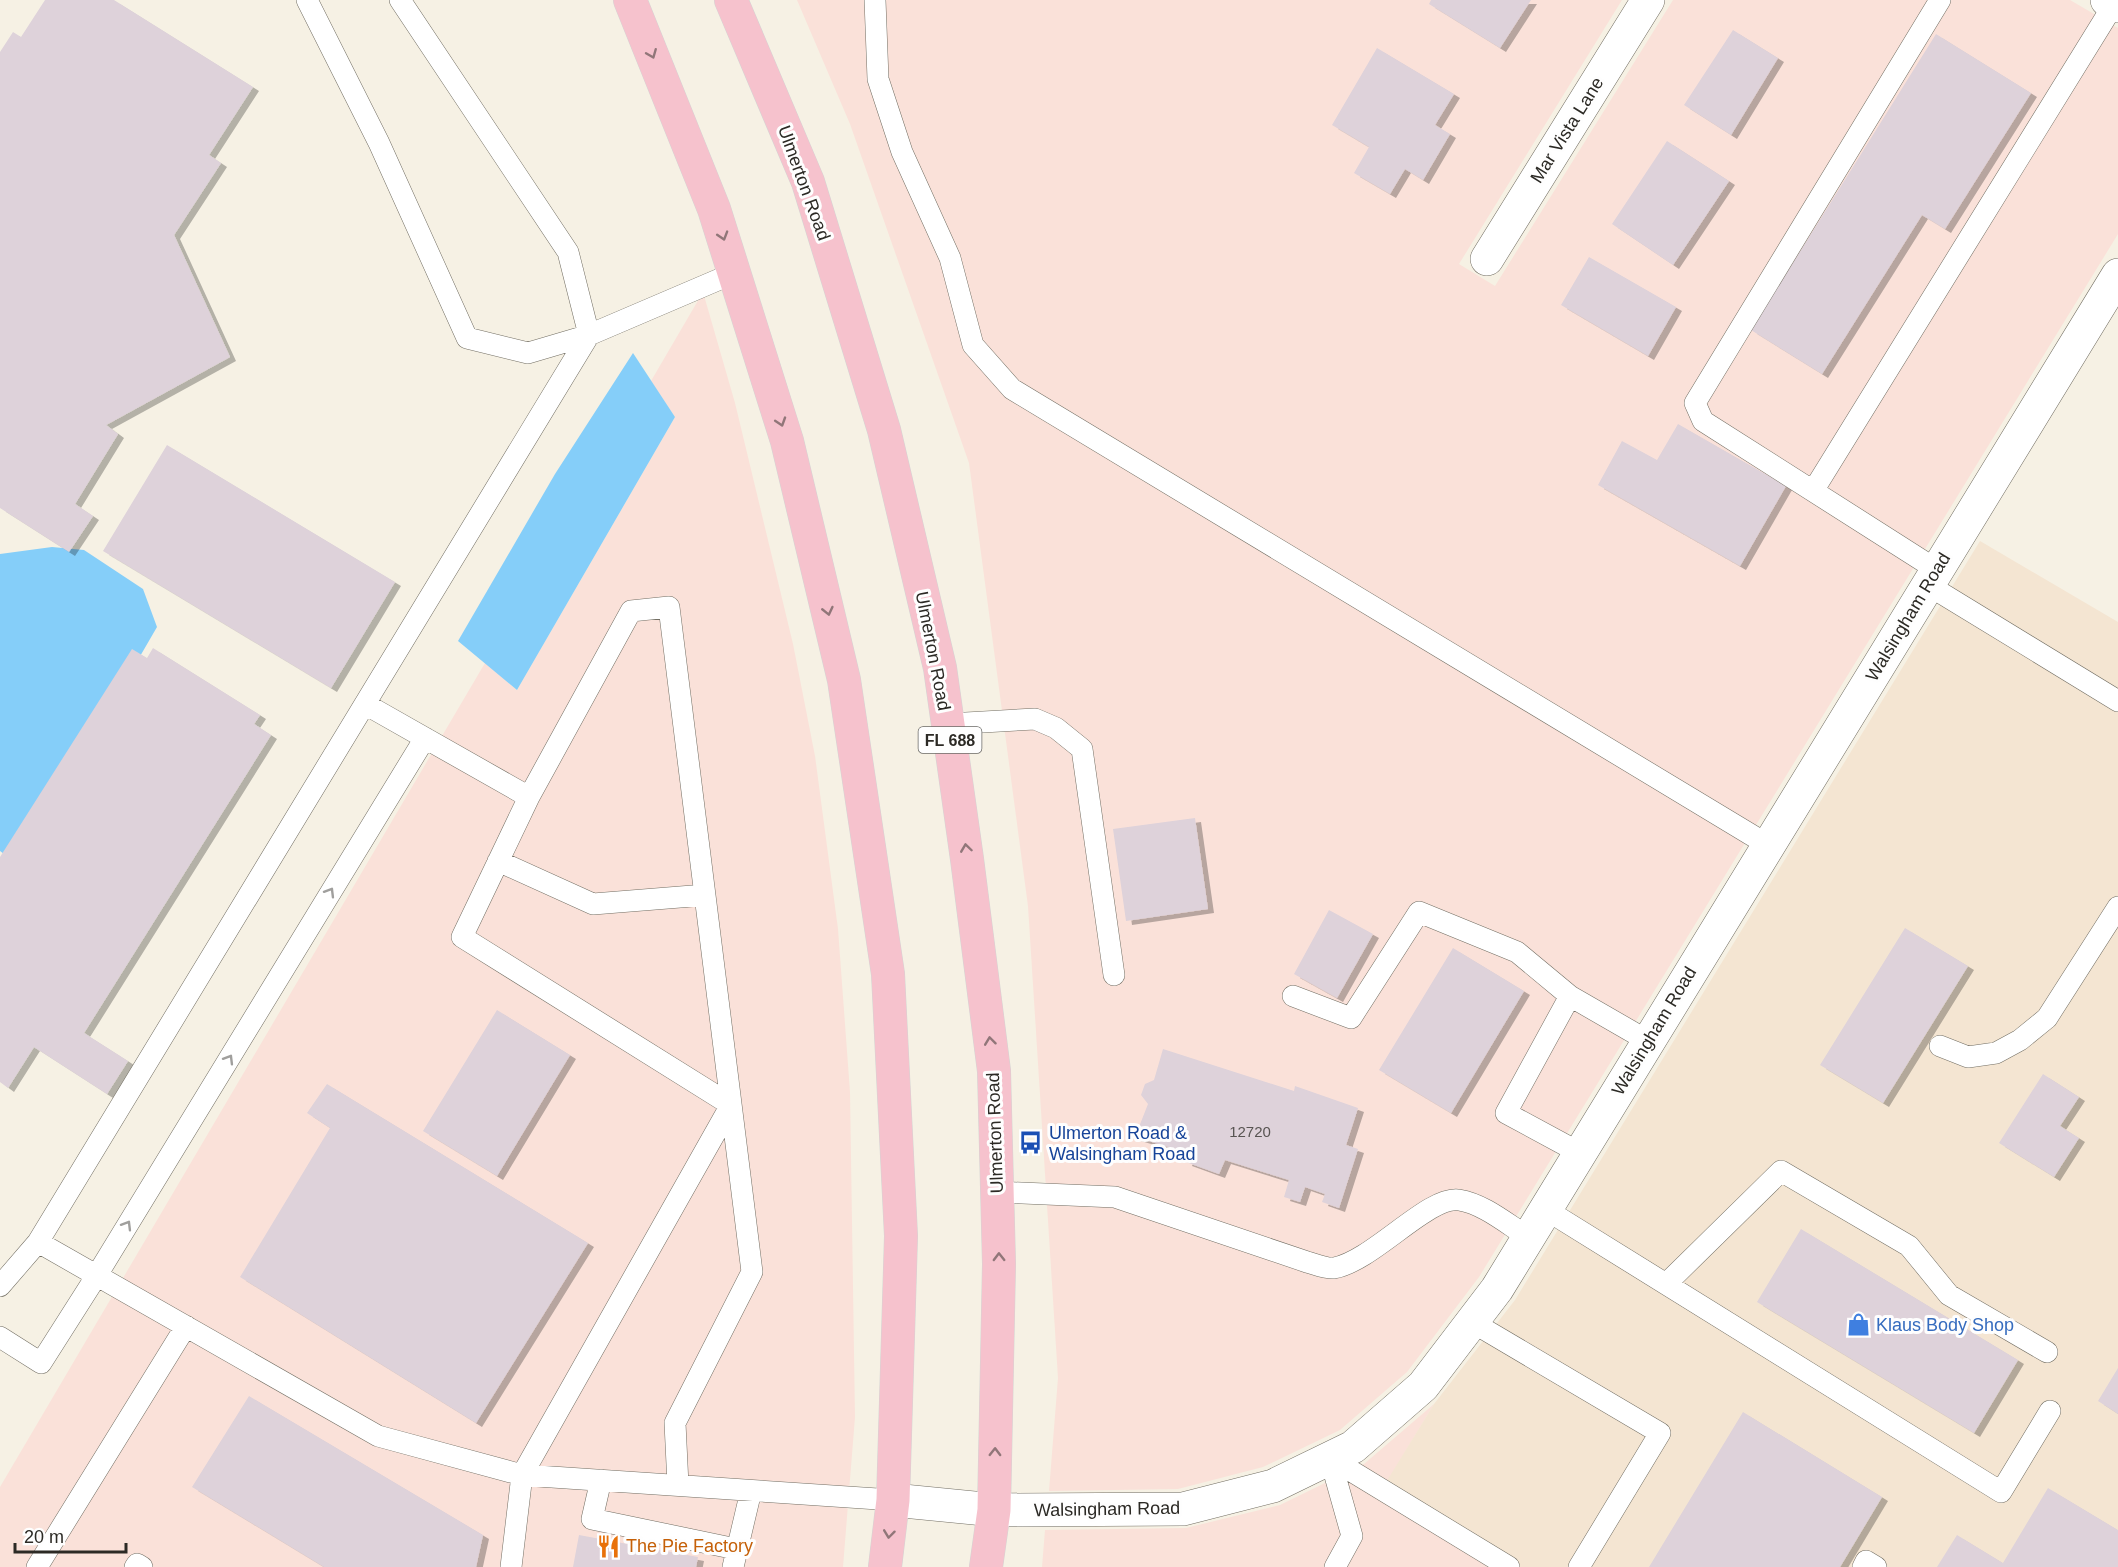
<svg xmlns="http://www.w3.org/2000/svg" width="2118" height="1567" font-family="Arial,sans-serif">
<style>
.commercial{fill:#fae1d9}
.industrial{fill:#f4e5d2}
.water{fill:#85cef9}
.building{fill:#ded2da;filter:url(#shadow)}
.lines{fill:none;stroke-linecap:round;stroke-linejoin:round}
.service-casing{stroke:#726e63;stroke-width:22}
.minor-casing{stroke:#726e63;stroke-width:34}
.tertiary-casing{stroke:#726e63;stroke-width:34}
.primary-casing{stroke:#d5d4d3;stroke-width:34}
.service{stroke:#fff;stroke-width:21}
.minor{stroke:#fff;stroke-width:33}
.tertiary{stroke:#fff;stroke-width:33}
.primary{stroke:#f6c2cd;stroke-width:33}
.oneway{stroke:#917679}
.oneway2{stroke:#a09f9d}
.labels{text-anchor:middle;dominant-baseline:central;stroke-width:6;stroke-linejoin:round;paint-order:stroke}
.number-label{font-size:15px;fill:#585452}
.shield{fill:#fefefe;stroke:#6b6a66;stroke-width:1.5}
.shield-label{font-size:16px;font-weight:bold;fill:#2c2a25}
.street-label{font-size:18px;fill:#2c2a25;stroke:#fefefe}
.transit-label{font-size:18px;fill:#164399;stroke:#fefefe;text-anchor:start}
.shop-label{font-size:18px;fill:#366cbe;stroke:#fefefe;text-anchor:start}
.food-label{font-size:18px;fill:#c56008;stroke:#fefefe;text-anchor:start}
</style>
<defs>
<filter id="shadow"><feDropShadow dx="6" dy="4" stdDeviation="0" flood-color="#0004"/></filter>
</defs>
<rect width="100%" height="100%" fill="#f6f1e4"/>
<path class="commercial" d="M797,0h825l-163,264 36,22 178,-286h397l48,28v206l-639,1043 -72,95 -67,58 -77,37 -85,22 -129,2 9,-113 -30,-472 -59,-443 -119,-339z
M703,292l32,111 58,241 22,112 23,173 12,163 5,325 -12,150h-843v-80l485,-824 32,27 158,-273 -24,-36z
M1434,1404l-56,93 114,70h-450l3,-37 141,-2 94,-23 84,-41z"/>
<path class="industrial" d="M1980,541l138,81v945h-626l-115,-70 57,-93 81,-104z"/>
<path class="water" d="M633,353l42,64 -158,273 -59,-49 97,-167z
M52,547l32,3 59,39 14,38 -138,238 -19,-14v-297z"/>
<path class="building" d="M45,0h69l139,87 -44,68 12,8 -47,72 56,122 -124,68 12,9 -43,70 18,12 -24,36 -69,-44v-456l13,-20 8,5z
M1431,0h100l-31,48 -71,-44z
M1733,30l45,28 -47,77 -47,-30z
M1936,34l95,59 -86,136 -23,-14 -100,159 -71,-44z
M1377,48l77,46 -19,31 15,9 -27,46 -18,-11 -15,25 -36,-21 15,-26 -37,-22z
M1667,141l62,40 -56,84 -61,-41z
M1589,257l87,50 -28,49 -87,-51z
M1678,424l108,62 -46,80 -142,-81 24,-44 35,19z
M167,445l228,137 -64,106 -228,-137z
M153,648l107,67 -6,9 17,11 -187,298 44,28 -21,33 -73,-47 -26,41 -8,-6v-225l132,-208 15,9z
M1195,818l13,91 -82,12 -13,-92z
M1329,910l44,24 -36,64 -43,-24z
M1905,928l63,38 -85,137 -63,-38z
M1453,948l71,43 -73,122 -72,-43z
M497,1010l73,45 -73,121 -74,-45z
M1163,1049l131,42 1,-5 63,22 -12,37 12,4 -19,59 -17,-6 3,-8 -20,-7 -5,15 -16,-5 5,-17 -64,-20 -6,14 -33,-12 3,-9 -54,-16 13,-33 -7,-9 4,-11 9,-4z
M2043,1074l36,23 -19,29 19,12 -25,39 -55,-34z
M327,1084l261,159 -112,180 -236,-146 90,-149 -23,-15z
M1801,1229l217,131 -44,73 -217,-131z
M2118,1368v46l-20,-13z
M249,1396l234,139 -7,32h-152l-132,-80z
M1743,1412l139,85 -42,70h-191z
M2048,1488l70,42v37h-181l20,-32 46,28z
M579,1535l119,22 -2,10h-123z"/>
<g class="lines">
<defs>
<path id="service" d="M307,0l72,143 88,195 61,15 61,-18 -21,-83 -168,-252
M875,0l3,79 24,73 48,106 23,87 39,44 756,456
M1813,491l301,-487
M1937,570l-234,-149 -8,-18 245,-403
M1928,585l190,116
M365,704l164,93 102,-186 38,-4 83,665 -77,151 3,62
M948,724l87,-5 21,9 26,21 32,226
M529,797l-67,140 269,168 -209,370 -144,-39 -340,-194 551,-907 145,-62
M498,861l95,43 112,-9
M1293,996l58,22 68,-106 98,40 53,44
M1940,1046l28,11 28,-4 24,-13 27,-22 71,-111
M1580,1153l-74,-40 64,-117 78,45
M997,1192l118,5 192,65c8,2 19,7 27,6 39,-7 95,-73 125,-68 25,4 48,24 69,37
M1545,1209l456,283 49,-81
M1666,1284l115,-113 128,75 40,49 98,57
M0,1286l38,-44
M1472,1322l188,111 -81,134
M0,1337l41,26 56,-88 328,-537
M1330,1458l179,109
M1330,1458l22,78 -17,31
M601,1480l-9,39 144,30
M37,1567l149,-241
M135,1567l2,-3 5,3
M511,1567l11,-92 371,25
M733,1567l18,-76
M1863,1567l3,-6 10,6"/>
<path id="minor" d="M2107,0l11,6
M1487,259l161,-259"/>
<path id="tertiary" d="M893,1500l101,10 189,-1 90,-23 80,-39 70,-61 74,-97 621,-1014"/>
<path id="primary" d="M630,0l84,209 73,232 57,239 44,294 13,262 -8,264 -8,67
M731,0l77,182 76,248 56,238 27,191 27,212 5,193 -5,246 -8,57"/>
</defs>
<use href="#service" class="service-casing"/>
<use href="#minor" class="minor-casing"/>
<use href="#tertiary" class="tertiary-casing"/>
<use href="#primary" class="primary-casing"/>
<use href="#service" class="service"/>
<use href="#minor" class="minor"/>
<use href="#tertiary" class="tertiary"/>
<use href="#primary" class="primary"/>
</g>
<defs><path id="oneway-chevron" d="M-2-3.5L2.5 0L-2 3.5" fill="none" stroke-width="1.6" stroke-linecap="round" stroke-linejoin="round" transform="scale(1.5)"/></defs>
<g class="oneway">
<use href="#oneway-chevron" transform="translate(652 54) rotate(68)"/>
<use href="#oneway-chevron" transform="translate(723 236) rotate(73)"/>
<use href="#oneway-chevron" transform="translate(781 422) rotate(72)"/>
<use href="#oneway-chevron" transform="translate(828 611) rotate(77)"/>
<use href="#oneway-chevron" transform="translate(966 848) rotate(-98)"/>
<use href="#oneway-chevron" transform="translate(990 1041) rotate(-97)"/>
<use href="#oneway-chevron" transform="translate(999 1257) rotate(-91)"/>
<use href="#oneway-chevron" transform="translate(995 1452) rotate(-89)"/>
<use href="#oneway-chevron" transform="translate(889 1534) rotate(97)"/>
</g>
<g class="oneway2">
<use href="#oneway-chevron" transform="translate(330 892) rotate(-59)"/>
<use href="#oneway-chevron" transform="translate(229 1059) rotate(-59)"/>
<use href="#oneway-chevron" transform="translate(127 1225) rotate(-59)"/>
</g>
<defs>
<symbol id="bus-bare" viewBox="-9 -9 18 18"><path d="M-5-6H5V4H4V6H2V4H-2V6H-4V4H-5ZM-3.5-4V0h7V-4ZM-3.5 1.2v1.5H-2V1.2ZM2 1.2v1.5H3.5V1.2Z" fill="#1a4fb4" stroke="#fefefe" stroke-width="2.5" paint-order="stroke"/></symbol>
<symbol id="shop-bare" viewBox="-9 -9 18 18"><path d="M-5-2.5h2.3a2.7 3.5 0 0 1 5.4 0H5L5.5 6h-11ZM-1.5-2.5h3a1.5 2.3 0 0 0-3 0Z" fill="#3f7fe0" stroke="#fefefe" stroke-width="2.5" paint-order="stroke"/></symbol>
<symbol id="restaurant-bare" viewBox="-9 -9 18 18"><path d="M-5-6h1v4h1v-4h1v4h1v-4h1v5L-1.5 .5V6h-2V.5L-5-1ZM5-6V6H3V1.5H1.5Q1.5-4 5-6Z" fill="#e8710a" stroke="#fefefe" stroke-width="2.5" paint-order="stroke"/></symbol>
</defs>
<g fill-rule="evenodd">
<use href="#bus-bare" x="1014" y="1126" width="33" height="33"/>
<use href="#shop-bare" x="1842" y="1308" width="33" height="33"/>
<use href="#restaurant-bare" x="592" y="1530" width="33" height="33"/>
</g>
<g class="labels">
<g class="number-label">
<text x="1250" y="1131">12720</text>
</g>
<rect class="shield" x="918.5" y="727" width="63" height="26" rx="4.5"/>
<g class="shield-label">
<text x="950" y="740">FL 688</text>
</g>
<g class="street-label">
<text transform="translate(1567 130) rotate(-58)">Mar Vista Lane</text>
<text transform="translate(804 183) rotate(70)">Ulmerton Road</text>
<text transform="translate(1908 617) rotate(-59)">Walsingham Road</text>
<text transform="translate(933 651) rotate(79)">Ulmerton Road</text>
<text transform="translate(1654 1031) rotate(-59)">Walsingham Road</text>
<text transform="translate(995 1133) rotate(-92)">Ulmerton Road</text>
<text transform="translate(1107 1509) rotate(-1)">Walsingham Road</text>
</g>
<g class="transit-label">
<text x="1049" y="1133">Ulmerton Road &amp;<tspan x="1049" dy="21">Walsingham Road</tspan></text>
</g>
<g class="shop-label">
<text x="1876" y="1325">Klaus Body Shop</text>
</g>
<g class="food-label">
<text x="626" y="1546">The Pie Factory</text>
</g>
</g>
<path d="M15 1543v9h111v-9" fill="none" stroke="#2c2a25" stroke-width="3"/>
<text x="24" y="1543" font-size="18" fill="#2c2a25" stroke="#fefefe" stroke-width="4.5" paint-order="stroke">20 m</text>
</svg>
